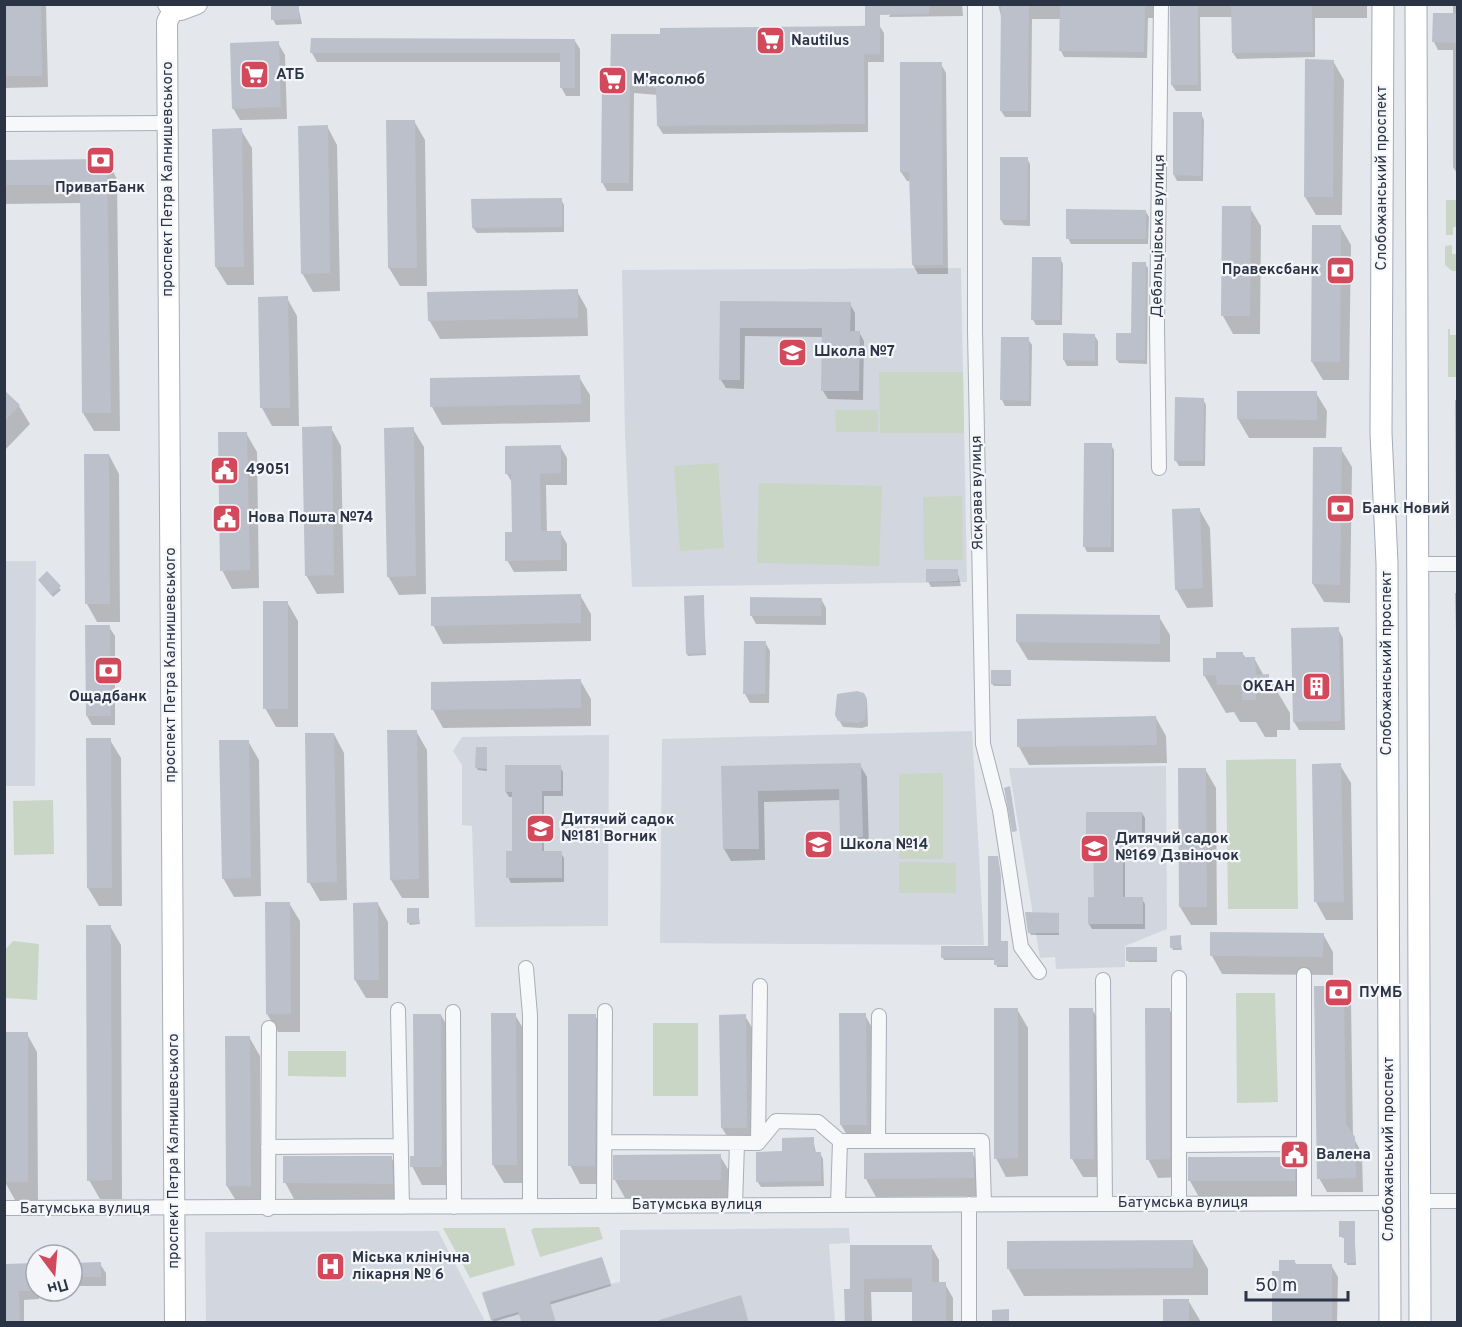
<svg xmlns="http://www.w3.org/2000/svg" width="1462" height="1327" font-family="Overpass,sans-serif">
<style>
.built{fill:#d2d6de}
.green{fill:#c9d6c5}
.shadow{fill:#0003}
.building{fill:#bbc0ca}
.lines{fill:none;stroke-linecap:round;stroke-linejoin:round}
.street-casing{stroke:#a9aeb7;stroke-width:16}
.secondary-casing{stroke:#a9aeb7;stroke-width:22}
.primary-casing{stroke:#a3abb8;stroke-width:23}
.street{stroke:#f7f8fa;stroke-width:14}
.secondary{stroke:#fff;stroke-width:20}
.primary{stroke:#fff;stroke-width:21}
.labels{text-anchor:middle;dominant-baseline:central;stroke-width:4.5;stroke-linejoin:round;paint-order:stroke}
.poi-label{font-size:15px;font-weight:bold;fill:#2b3445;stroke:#f4f6f9;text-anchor:start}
.street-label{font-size:15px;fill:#2b3445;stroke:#f4f6f9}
</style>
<rect width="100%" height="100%" fill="#e4e7ec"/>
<path class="built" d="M961,268l6,314 -335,5 -7,-153 -3,-164z
M5,561h31l-1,225h-30z
M972,731l12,214 -324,-2 2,-204z
M609,735l-1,191 -133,1 -3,-101 -10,-1v-60l-9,-14 9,-14z
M1166,766l1,163 -42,17v21l-69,2 -1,-12 -15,1 -31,-190z
M849,1228l1,15 -21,1 6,78h-629l-1,-90 233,-1 47,90 6,-1 -9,-28 120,-35 8,27 10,-2v-52z"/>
<path class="green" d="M1446,200h11v27h-4v8h-7z
M1452,245v9h5v17h-5l-7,-6v-19z
M1448,329h2v6h7v42h-9z
M879,372h84l1,61h-84z
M835,410h43v22h-42z
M718,463l6,85 -44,3 -6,-85z
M759,483l123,3 -3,80 -122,-3z
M962,496l1,64h-39l-1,-63z
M1296,759l2,150h-70l-2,-149z
M943,773v86h-44v-85z
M53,800l1,54 -40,1 -1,-54z
M899,862l57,1v30h-57z
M13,941l26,3 -2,56 -32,-2v-48z
M1236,993h39l3,109 -41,1z
M653,1023h45v73h-45z
M288,1051h58v26l-58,-1z
M599,1227l4,12 -63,18 -9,-27 3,-2z
M443,1228h62l10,37 -45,13z"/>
<path class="shadow" d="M4,4h42l2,83 -44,1z
M896,4h66l1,12 -74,1z
M998,4h160l-3,14h-7l-1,40 -83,-1 -3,-6v-32h-29l-1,98h-26l-4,-6 1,-91z
M1170,4h197v14h-52v39l-78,2 -4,-6v-36h-33l1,74h-25l-4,-6z
M1453,4h5v171l-5,-8v-117h-15l-4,-8 19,-28z
M298,6l4,18 -26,1 -3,-6z
M879,25l5,8v29h-16v70l-205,2 -5,-8v-31l-24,-2 -1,98h-26l-5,-9 9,-95 50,-51z
M312,40l263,1 5,8v47h-14l-5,-9v-25h-244l-5,-9z
M278,43l7,12 2,64 -47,1 -7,-12z
M1333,61l11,19 -2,135h-26l-11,-18z
M941,64l5,9 2,201h-30l-5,-9 -2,-84h-4l-6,-9z
M1175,114h26l3,6 -1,61h-26l-3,-6z
M414,121l11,19 2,146h-27l-11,-18z
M327,126l10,19 3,146 -27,1 -11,-19z
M241,130l11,18 2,137h-27l-11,-18z
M1027,158l3,6v62l-26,-1 -3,-5z
M107,160l10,19 3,252h-26l-11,-18 -1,-210 -78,1v-42z
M561,199l3,6v27l-87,1 -4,-5z
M1250,208l11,18 -1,108h-27l-10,-18z
M1146,212l3,5 -1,27h-77l-3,-6z
M1340,226l11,19 -2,135h-26l-11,-18z
M1060,258l3,6 -1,61h-26l-3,-5z
M1145,264l3,4 -1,96 -28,-1 -2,-3 15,-25z
M577,291l10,18 1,27 -148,3 -11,-19z
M287,298l10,18 2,110h-27l-10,-18z
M722,303l128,1 5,9v19h4l5,9 -1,59 -35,-1 -5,-8v-54l-78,-1 -1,53 -18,-1 -5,-8z
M1064,335h30l4,6v25h-31l-3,-6z
M1028,339l4,6 -1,61h-26l-3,-6z
M579,377l11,18v27l-148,3 -10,-18z
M4,392l15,14 11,18 -26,27z
M1238,392l78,1 11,18 -1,27h-77l-11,-19z
M1203,399l3,6 -1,61h-26l-3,-5z
M1455,400h3v146l-2,-2z
M331,428l10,18 3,147 -27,1 -11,-19z
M413,429l11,18 2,147 -27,1 -11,-19z
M246,433l11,19 2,136 -27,1 -10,-19z
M1111,445l3,5v102h-27l-3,-6z
M560,446l7,12v27h-21l1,48 13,-1 7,12v27l-53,1 -7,-12 7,-27 -1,-49 -6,-10z
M1315,448l26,1 11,18 -2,136 -26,-1 -11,-18z
M109,455l10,19 1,148h-23l-10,-18z
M1199,509l11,19 3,79 -26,1 -11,-19z
M957,570l4,16 -30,1 -3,-6z
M47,574l14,16 -8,7 -12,-15z
M1455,593h3v121z
M580,595l11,19v27l-148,3 -10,-19z
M703,597l3,58 -18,1 -1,-2z
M821,599l5,9v17l-70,-1 -5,-9z
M287,602l11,19v106h-22l-11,-19z
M1159,617l11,18v27l-142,-2 -11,-18z
M109,627l6,9v89h-23l-5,-9z
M1338,629l5,9 2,92h-46l-5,-8z
M765,642l5,9 -1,52h-19l-5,-9z
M1242,653l4,5h8l10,18h4l22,37v17h-13v7h-12l-9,-15h-16l-6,-10 -8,1 -22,-38 14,-16z
M1010,672l1,14h-17l-2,-2z
M580,680l11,19v27l-148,2 -10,-18 -1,-27z
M867,700l1,26 -6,2 -19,-1 -7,-12z
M1156,718l10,18 1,27 -138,2 -10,-18z
M416,731l11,19 2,148h-27l-11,-18z
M334,734l10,19 3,147 -27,1 -11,-19z
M110,740l11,18 1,148h-23l-11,-18z
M248,741l11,19 2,136 -27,1 -11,-19z
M486,749l1,22 -9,-1 -1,-2z
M860,765l7,12 2,72 -20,1 -7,-12 -1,-38 -77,2 1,58 -34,1 -7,-12 -2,-81z
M1340,765l11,18 2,137h-27l-10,-18z
M560,767l3,5v24h-19v57h17l3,5v24l-53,1 -3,-6 6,-25v-55h-5l-3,-5z
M1205,769l11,19 1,137h-26l-11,-18z
M1088,813h54l3,5v24h-20v57h17l3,5v25h-53l-3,-5 6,-25v-56h-4l-3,-5z
M998,860l3,20v62l7,2v23h-11l-1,-7h-52l-1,-2 46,-10z
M289,903l11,18v111h-22l-11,-18z
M378,904l10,18v76h-22l-11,-18z
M418,910l2,14 -10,1 -2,-3z
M1058,914l1,21h-28l-2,-3z
M110,926l11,19 1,254h-22l-11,-19z
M1323,934l10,18v23l-111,-1 -10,-18z
M1180,937l2,13h-9l-1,-2z
M1156,948l1,14h-28l-2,-2z
M1343,987l8,14 2,136 9,16 1,39h-36l-8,-14z
M1017,1009l11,19v148l-22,1 -10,-19z
M1092,1009l11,19 1,149h-21l-11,-18z
M1169,1009l11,18v150l-22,1 -10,-19z
M441,1015l10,18v152h-29l-10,-19z
M515,1015l11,18v150h-22l-11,-18z
M595,1015l10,19v150h-25l-10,-19z
M865,1015l10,18 1,110h-24l-11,-18z
M745,1016l11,18 1,112h-24l-11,-18z
M4,1034h23l10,18 1,148h-23l-10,-18z
M249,1037l11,19 1,148h-23l-11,-18z
M813,1139l3,14h4l3,6 1,27 -63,1 -4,-6 26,-28z
M972,1153l11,19 1,24 -108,1 -10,-18z
M615,1156h105l11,18v24h-106l-10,-18z
M391,1157l11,19v26l-107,-1 -10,-19z
M1294,1158l11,19v22h-105l-10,-18z
M1354,1223l2,42h-9l-1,-26 -5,-2z
M1192,1241l16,28v26l-184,1 -16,-28z
M931,1246l8,14v24h6l8,14v24h-39v-30h-43l1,30h-26l6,-31v-44z
M603,1261l8,25 -118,36 -1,-3z
M1294,1261l3,4h34l7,12 -1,45h-63l6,-49z
M72,1264h28l6,9v13h-34z
M4,1265h32v26h3v8l-15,1v22h-20z
M1188,1300l13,22h-37z"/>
<path class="building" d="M4,4h37l1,72h-38z
M299,4v15l-28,1v-15z
M865,4h64v10l-49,1v39h-16l1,70 -208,2 -1,-38 -26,-3 -1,98h-28l1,-98h8l1,-51h49v-6l205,-2z
M1001,4h28l-1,107h-28z
M1060,4h85l-1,48 -85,-1z
M1170,4h28v81h-27z
M1231,4h81l1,48 -81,1z
M1433,13h25v30l-26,-1z
M311,38l264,1v49h-15v-35h-250z
M279,41l2,66 -49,2 -2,-66z
M1305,59l29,1 -1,137h-29z
M900,62h42l1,203h-31l-3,-93h-9z
M1173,112h29l-1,64 -28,-1z
M386,120h29l2,148h-29z
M328,125l2,148 -29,1 -3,-148z
M242,128l2,139h-29l-3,-138z
M1000,157h28l-1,63h-27z
M107,159l4,254h-29l-2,-228h-76v-25z
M562,198v29l-90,1 -1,-29z
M1222,206h29l-1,110h-29z
M1066,209l80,1v29h-80z
M1312,225h29l-1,137h-29z
M1032,257h29l-1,63h-29z
M1132,262h14l-1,98h-29v-27h15z
M578,289v29l-150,3 -1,-29z
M288,296l2,112h-30l-2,-111z
M720,301l131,1 -1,29h10l-1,60h-38l1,-63h-82v52h-21z
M1063,333l32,1v27l-32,-1z
M1001,337h28v64l-29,-1z
M580,375l1,29 -151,3v-29z
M4,390l16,15 -16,17z
M1237,391h80v29l-80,-1z
M1175,397l29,1 -1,63h-29z
M332,426l2,149 -29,1 -3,-149z
M414,427l2,149 -29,1 -3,-149z
M218,432h29l3,138 -30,1z
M1084,443h28l-1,104h-28z
M561,445v28l-21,1 1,57h20v29l-56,1v-29h7l-1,-58h-6v-28z
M1313,447h29l-2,138 -28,-1z
M84,454h25l1,150h-25z
M1200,508l3,80 -28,2 -3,-81z
M926,569h32v12l-32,1z
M47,571l14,15 -10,9 -13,-15z
M581,594v29l-150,3v-29z
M704,595l1,58 -19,1 -2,-58z
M750,597l72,1 -1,18h-71z
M263,601h25v108h-25z
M1016,614l144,1v29l-144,-2z
M85,625h25l1,91h-25z
M1339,627l2,94 -48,1 -2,-94z
M744,641h22l-1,53h-22z
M1216,652h27v5h12l1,18 13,-1v19h-13v7h-14v-15h-25l-1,-10 -13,1v-18h13z
M991,670h20v14h-20z
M581,679v29l-150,2v-28z
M857,691l7,2 3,6 -2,21 -7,3 -20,-2 -3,-6 2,-21z
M1156,716l1,29 -140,2v-28z
M387,730h30l2,149 -29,1z
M305,733h29l3,149 -30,1z
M86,738h25l1,150h-25z
M219,740h30l2,138 -29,1z
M476,747h11v22l-12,-1z
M861,763l2,74 -23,1 -1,-49 -81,2 1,58h-36l-2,-83z
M1341,763l3,139h-30l-2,-138z
M505,765h56v26h-19v60h20v27h-56v-27h6v-59h-7z
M1178,768h28l1,139h-28z
M1010,786l7,45 -5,1 -8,-44z
M1086,812h56v26h-19v59h20v27h-55v-27h6l-1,-59h-7z
M988,856h10l3,20v65h7v24h-14v-7h-53v-12h47z
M265,902h25l1,112h-25z
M378,902l1,78h-25l-1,-77z
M407,908h12v15h-12z
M1025,912l34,1v20h-31z
M86,925h25l1,255 -25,1z
M1210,932l114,1 -1,24 -113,-1z
M1181,935v13h-11v-12z
M1126,947h31v13l-31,1z
M1314,986h30l2,138 9,13 1,41 -39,1z
M994,1008h24v150l-24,1z
M1069,1008h24l1,151h-24z
M1145,1008h25v151l-24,1z
M491,1013h25l1,152h-25z
M839,1013h27l1,112h-27z
M413,1014h28l1,153h-32v-11h4z
M568,1014h28l-1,152h-27z
M746,1014l1,114h-26l-2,-113z
M4,1032h24v150h-24z
M225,1036h25l1,150h-25z
M814,1137v15h7v29l-65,1v-30l26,-1v-13z
M973,1152l1,26 -110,1v-26z
M721,1154v26h-108v-25z
M283,1156h109l1,28 -110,-1z
M1188,1157h107v24h-107z
M1339,1221h16v42h-11v-26h-5z
M1193,1240v28l-186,1v-28z
M850,1245h82v37h14v41l-34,-1v-44l-48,1v44h-19l-1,-34h6z
M602,1257l9,27 -61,18 6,21h-34l-4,-11 -27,8 -9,-27z
M1279,1260h16v4h37v59h-60v-52h7z
M101,1262v15h-29v-14z
M36,1263l-1,28h-16l1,32h-16v-59z
M741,1295l8,28h-89l-1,-3z
M1163,1299h26v24h-26z
M1009,1309v14h-17v-13z"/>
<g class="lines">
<defs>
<path id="street" d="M975,4v327l8,413 17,66 21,137 18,25
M4,124l164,-1
M1159,468l-2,-141 4,-323
M1419,564h39
M526,968l4,47v191
M1304,975v228
M1103,980l2,224
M398,1010l4,197
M453,1012l1,195
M878,1141l1,-125
M605,1142l153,1 18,-22 42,1 22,19h142l2,63
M758,1143l2,-157
M1179,1145l125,-1
M268,1147l133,-1
M1419,1201h39
M1179,1203v-225
M838,1204l2,-63
M735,1205l2,-62
M604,1206l1,-195
M4,1208l1385,-5
M268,1209l1,-181
M969,1322v-118"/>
<path id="secondary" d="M168,4l13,6 16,-6
M174,8l-7,14 8,1300"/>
<path id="primary" d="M1383,4l-2,429 6,130 3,759
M1416,4l4,1318"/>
</defs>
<use href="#street" class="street-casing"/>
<use href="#secondary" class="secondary-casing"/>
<use href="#primary" class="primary-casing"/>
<use href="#street" class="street"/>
<use href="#secondary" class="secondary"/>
<use href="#primary" class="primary"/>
</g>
<defs>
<symbol id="supermarket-square" viewBox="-11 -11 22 22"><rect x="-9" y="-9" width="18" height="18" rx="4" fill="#d1495b" stroke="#f4f6f9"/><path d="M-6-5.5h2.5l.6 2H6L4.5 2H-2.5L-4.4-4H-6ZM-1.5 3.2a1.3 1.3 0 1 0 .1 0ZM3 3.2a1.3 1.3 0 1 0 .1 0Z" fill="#fff"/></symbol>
<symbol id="bank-square" viewBox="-11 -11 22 22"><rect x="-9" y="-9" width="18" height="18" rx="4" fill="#d1495b" stroke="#f4f6f9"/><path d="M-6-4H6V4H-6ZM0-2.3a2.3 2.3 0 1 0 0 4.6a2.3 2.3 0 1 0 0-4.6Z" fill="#fff"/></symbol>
<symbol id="school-square" viewBox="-11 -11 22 22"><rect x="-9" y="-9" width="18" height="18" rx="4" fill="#d1495b" stroke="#f4f6f9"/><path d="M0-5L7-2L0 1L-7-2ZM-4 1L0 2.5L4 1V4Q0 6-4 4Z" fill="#fff"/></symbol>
<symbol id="civic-square" viewBox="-11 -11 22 22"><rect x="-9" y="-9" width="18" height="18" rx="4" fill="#d1495b" stroke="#f4f6f9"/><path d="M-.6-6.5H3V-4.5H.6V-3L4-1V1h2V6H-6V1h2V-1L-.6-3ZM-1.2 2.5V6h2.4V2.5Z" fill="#fff"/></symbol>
<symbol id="building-square" viewBox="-11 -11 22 22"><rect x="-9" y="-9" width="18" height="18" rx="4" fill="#d1495b" stroke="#f4f6f9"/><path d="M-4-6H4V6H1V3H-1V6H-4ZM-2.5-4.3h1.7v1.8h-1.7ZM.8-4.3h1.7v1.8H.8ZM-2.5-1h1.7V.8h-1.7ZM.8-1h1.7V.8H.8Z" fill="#fff"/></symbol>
<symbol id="hospital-square" viewBox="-11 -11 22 22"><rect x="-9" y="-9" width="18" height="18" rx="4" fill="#d1495b" stroke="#f4f6f9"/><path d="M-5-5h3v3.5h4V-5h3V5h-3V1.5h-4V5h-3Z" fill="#fff"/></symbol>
</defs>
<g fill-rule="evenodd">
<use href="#supermarket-square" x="754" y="24" width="33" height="33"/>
<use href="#supermarket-square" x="238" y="58" width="33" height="33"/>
<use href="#supermarket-square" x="596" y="64" width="33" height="33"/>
<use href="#bank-square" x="84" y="144" width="33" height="33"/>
<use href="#bank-square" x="1324" y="254" width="33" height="33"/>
<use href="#school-square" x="776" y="336" width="33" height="33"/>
<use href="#civic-square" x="208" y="454" width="33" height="33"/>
<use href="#bank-square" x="1324" y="492" width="33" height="33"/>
<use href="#civic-square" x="210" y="502" width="33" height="33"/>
<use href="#bank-square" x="92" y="654" width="33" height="33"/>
<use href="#building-square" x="1300" y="670" width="33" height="33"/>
<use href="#school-square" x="524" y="812" width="33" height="33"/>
<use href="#school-square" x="802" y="828" width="33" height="33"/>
<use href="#school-square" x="1078" y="832" width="33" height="33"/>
<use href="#bank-square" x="1322" y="976" width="33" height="33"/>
<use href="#civic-square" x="1278" y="1138" width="33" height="33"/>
<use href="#hospital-square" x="314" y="1250" width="33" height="33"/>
</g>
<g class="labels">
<g class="poi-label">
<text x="791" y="41">Nautilus</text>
<text x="276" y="75">АТБ</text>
<text x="633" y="80">М'ясолюб</text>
<text x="100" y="188" text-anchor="middle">ПриватБанк</text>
<text x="1319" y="270" text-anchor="end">Правексбанк</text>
<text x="814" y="352">Школа №7</text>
<text x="246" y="470">49051</text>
<text x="1362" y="509">Банк Новий</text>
<text x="248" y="518">Нова Пошта №74</text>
<text x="1295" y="687" text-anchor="end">ОКЕАН</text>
<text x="108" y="697" text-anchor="middle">Ощадбанк</text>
<text x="561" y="820">Дитячий садок<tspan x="561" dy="17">№181 Вогник</tspan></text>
<text x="1115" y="839">Дитячий садок<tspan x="1115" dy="17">№169 Дзвіночок</tspan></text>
<text x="840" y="845">Школа №14</text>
<text x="1359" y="993">ПУМБ</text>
<text x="1316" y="1155">Валена</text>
<text x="352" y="1258">Міська клінічна<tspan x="352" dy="17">лікарня № 6</tspan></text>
</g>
<g class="street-label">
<text transform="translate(1382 178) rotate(-90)">Слобожанський проспект</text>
<text transform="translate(168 179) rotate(-90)">проспект Петра Калнишевського</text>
<text transform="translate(1159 236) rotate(-89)">Дебальцівська вулиця</text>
<text transform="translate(978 493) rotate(-91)">Яскрава вулиця</text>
<text transform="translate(1387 663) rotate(-90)">Слобожанський проспект</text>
<text transform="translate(171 665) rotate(-90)">проспект Петра Калнишевського</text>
<text transform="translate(1389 1149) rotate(-90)">Слобожанський проспект</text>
<text transform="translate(174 1151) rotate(-90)">проспект Петра Калнишевського</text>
<text x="1183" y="1203">Батумська вулиця</text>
<text x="697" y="1205">Батумська вулиця</text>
<text x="85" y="1209">Батумська вулиця</text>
</g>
</g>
<rect width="1462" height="1327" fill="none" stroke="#2b3445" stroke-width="12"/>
<g transform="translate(54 1273) rotate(164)"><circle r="28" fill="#f4f6f9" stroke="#a4a8b1" stroke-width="1.5"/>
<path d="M0-4.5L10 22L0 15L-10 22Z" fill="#d1495b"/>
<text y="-9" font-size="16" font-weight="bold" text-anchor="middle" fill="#2b3445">Пн</text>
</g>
<path d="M1246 1291v9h102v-9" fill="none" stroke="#2b3445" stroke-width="3"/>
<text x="1255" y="1291" font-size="18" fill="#2b3445" stroke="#f4f6f9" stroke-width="4.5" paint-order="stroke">50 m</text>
</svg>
